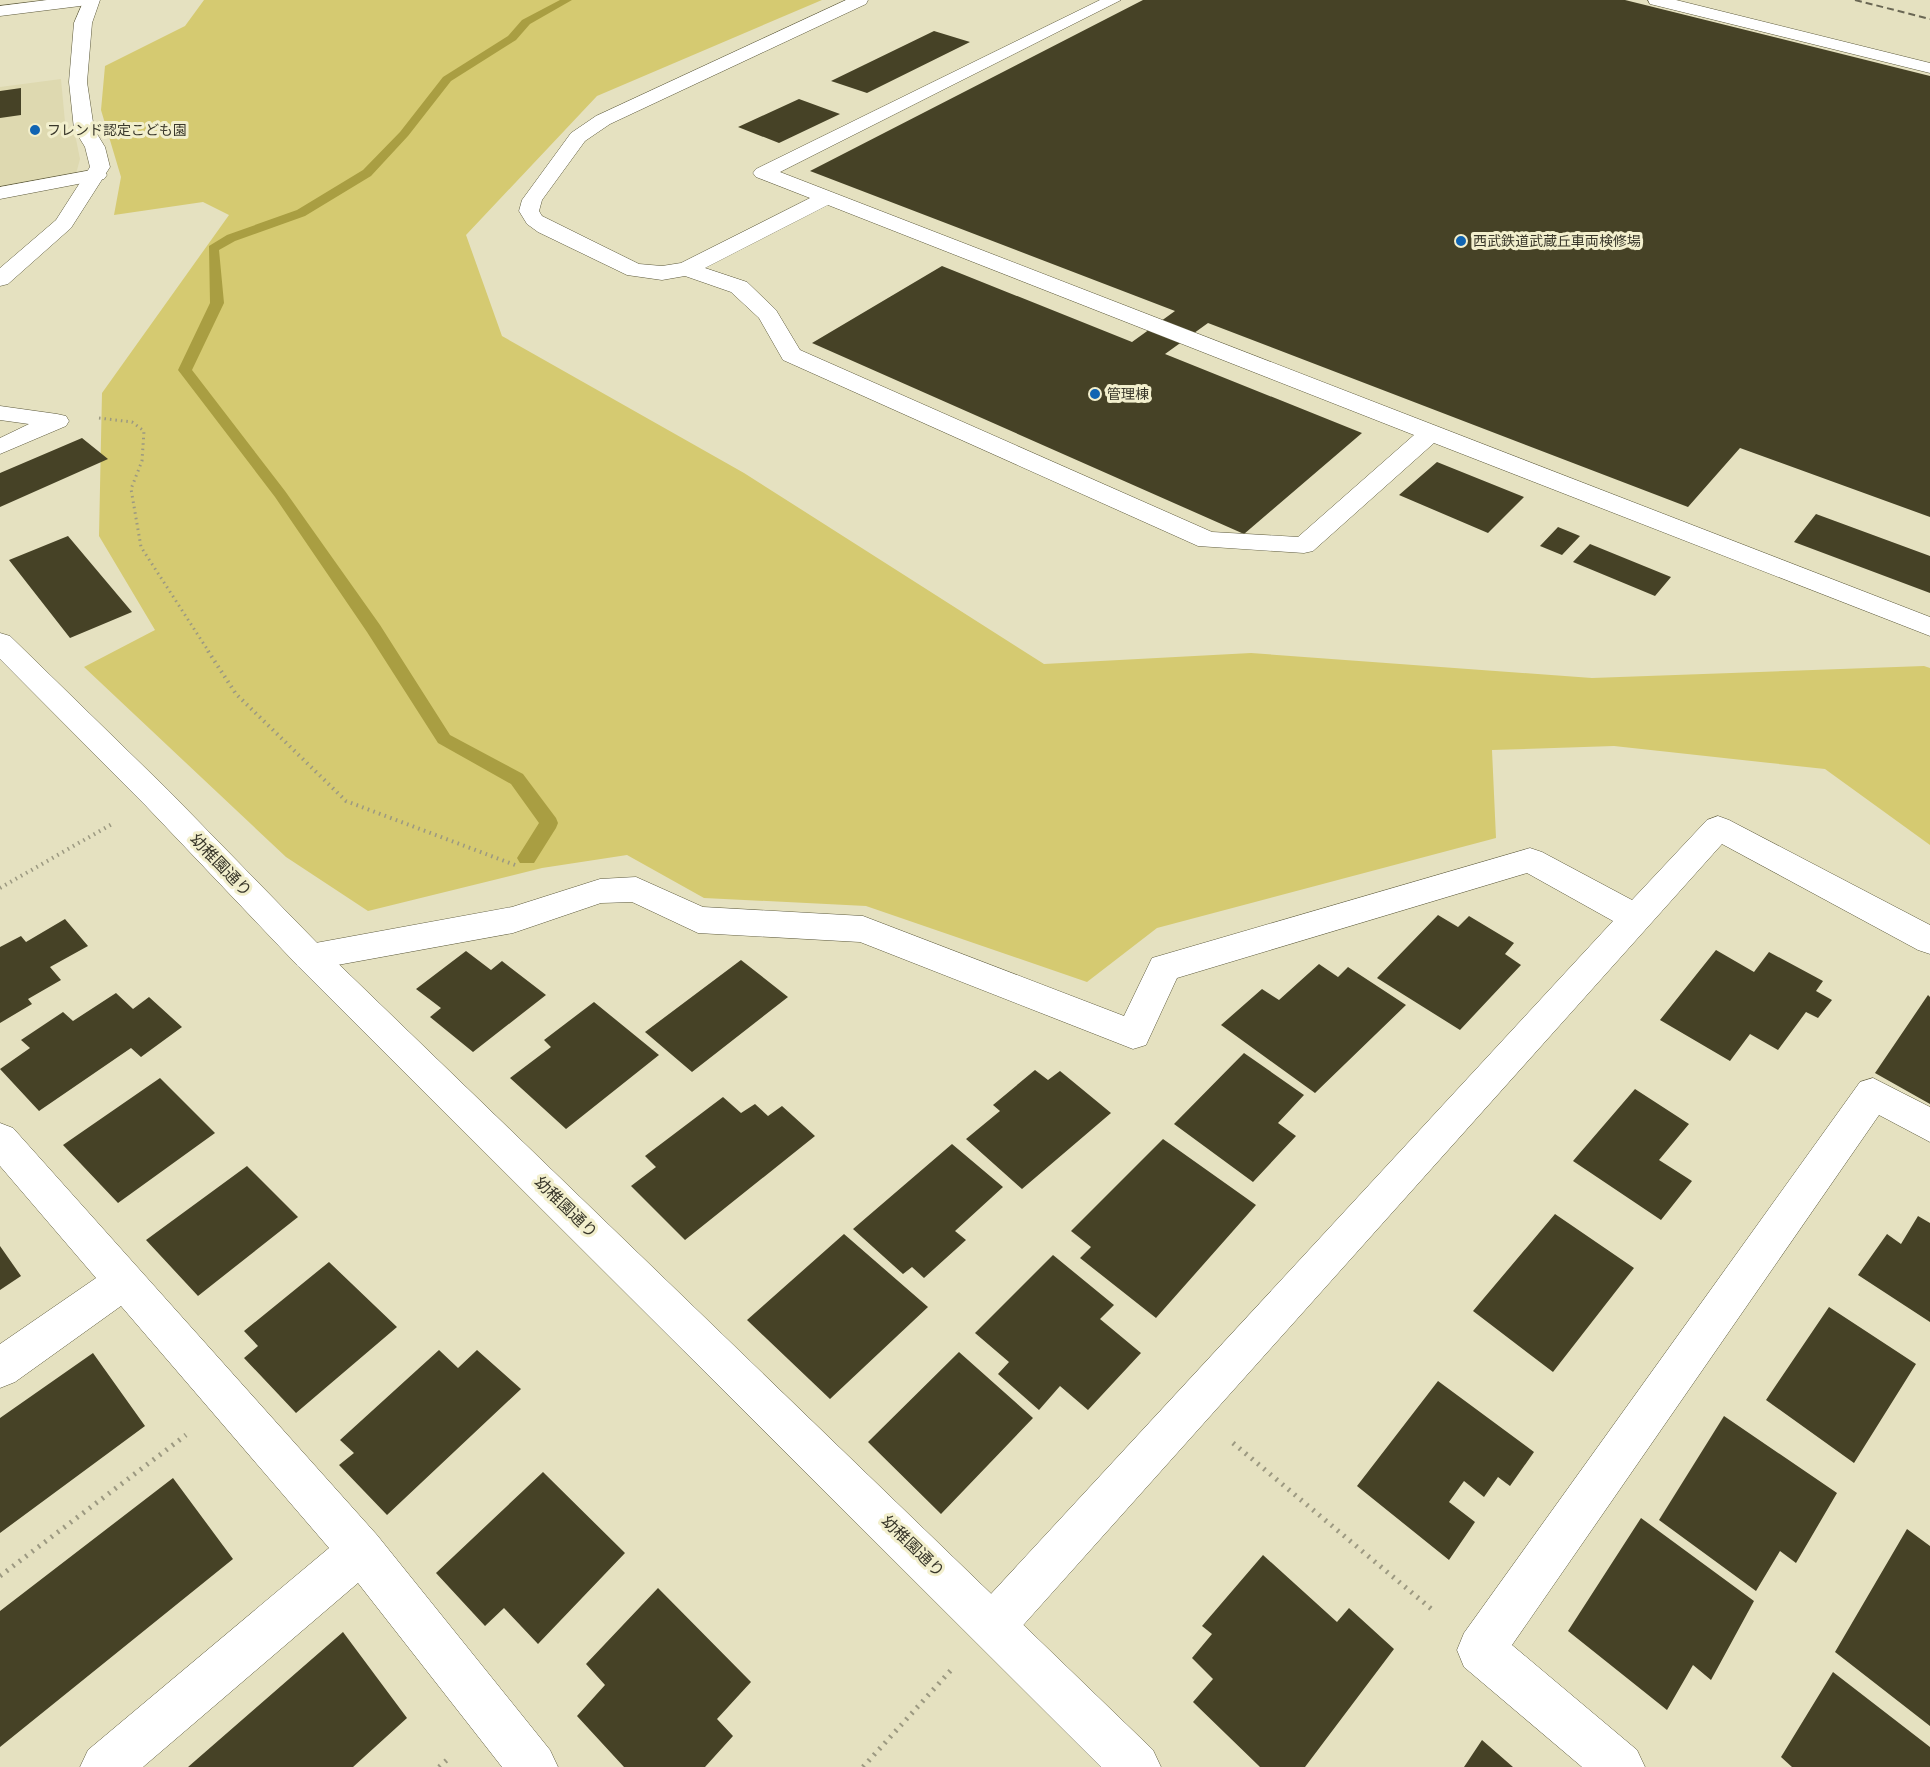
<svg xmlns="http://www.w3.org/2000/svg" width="1930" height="1767" font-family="Figtree,'Noto Sans JP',sans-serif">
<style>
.built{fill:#ded9b0}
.green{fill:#d5ca71}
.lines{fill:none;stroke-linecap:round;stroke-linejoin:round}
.stream{fill:#a99e42;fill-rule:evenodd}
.building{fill:#464226}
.service-casing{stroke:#5d5a3c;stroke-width:1}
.minor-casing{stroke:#5d5a3c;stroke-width:1}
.tertiary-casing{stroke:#5d5a3c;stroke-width:1}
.path-far2{stroke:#9c9981;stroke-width:3;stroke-dasharray:1.5 4;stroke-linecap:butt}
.path-far1{stroke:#9c9981;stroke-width:4;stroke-dasharray:1.5 4.5;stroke-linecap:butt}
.path{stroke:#9c9981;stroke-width:5;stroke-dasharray:2 6;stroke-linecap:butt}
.service{fill:#fff;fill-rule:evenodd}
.minor{fill:#fff;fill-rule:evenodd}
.tertiary{fill:#fff;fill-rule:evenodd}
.rail{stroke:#6a6754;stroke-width:2;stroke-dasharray:7 4;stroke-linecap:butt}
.poi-dot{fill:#1064b2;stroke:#f2efcd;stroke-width:2}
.labels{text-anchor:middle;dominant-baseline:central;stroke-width:6;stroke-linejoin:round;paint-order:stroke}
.far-poi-label{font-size:14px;fill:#39372a;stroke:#f2efcd;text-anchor:start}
.street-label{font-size:16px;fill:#39372a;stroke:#f2efcd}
</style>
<rect width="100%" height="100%" fill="#e5e1c0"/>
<path class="built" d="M61,79l4,43 11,17 4,20 -4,15 -76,13v-100z"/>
<path class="green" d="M204,0h618l-225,96 -131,139 36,101 242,137 300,191 207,-11 341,25 332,-12 6,2v177l-105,-76 -211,-23 -122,4 4,88 -339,90 -70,54 -221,-76 -162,-8 -77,-43 -85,13 -174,43 -82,-54 -202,-190 71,-37 -56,-94 3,-143 127,-178 -26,-13 -89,13 7,-38 -20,-67 4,-44 80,-40z"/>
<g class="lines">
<path class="stream" d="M560,0h12l-42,24 -14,16 -65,41 -43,55 -37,40 -66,40 -70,25 -16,9 5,53 -32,67 93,121 95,134 70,110 73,39 33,44 2,5 -2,5 -22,35h-14l-3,-5 22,-35 -28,-39 -73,-41 -71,-111 -92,-135 -97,-127 32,-67 -1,-57 18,-11 70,-25 66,-40 37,-38 43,-55 65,-41 14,-16z"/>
</g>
<path class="building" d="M1143,0h482l305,76v441l-190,-69 -52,59 -480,-184 -43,31 197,79 -118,101 -432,-191 130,-77 190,76 43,-31 -365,-140z
M934,31l36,11 -103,51 -36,-12z
M21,88v27l-21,3v-27z
M799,99l41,15 -61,29 -41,-16z
M82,438l26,21 -108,48v-34z
M1437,462l87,35 -36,36 -89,-38z
M1816,514l114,42v37l-136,-51z
M1558,527l22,9 -18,19 -22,-9z
M68,536l64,76 -62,26 -61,-78z
M1590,544l81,33 -16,19 -82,-34z
M1438,915l20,12 11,-11 45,27 -9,11 16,11 -61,65 -83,-52z
M65,919l23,27 -38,21 11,13 -33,19 4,5 -32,19v-76l21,-11 5,6z
M1716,950l38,22 15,-20 54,29 -7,10 16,9 -14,18 -12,-6 -28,38 -28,-16 -20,27 -70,-41z
M466,951l25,19 11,-9 44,34 -73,57 -43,-35 11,-9 -25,-19z
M741,960l47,37 -96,75 -47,-40z
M1319,964l19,13 10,-10 58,38 -91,88 -94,-68 41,-36 17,11z
M116,993l17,16 16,-12 33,30 -41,30 -10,-9 -92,63 -39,-42 30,-21 -9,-8 42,-28 10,9z
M1928,995l2,2v107l-55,-31z
M594,1002l65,53 -93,74 -56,-51 41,-31 -7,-7z
M1244,1053l60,42 -26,28 18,13 -43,46 -79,-58z
M1035,1070l13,10 12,-9 51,42 -89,76 -56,-50 34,-28 -7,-6z
M160,1078l55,55 -97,70 -55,-58z
M1635,1089l54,35 -30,36 33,21 -31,39 -88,-59z
M723,1097l18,16 14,-9 13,12 14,-10 33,30 -130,104 -54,-54 25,-19 -11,-11z
M1163,1139l93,66 -100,113 -76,-60 11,-11 -20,-16z
M952,1144l51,43 -48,44 11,9 -42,38 -12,-11 -9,7 -50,-45z
M247,1166l51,51 -100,79 -52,-56z
M1555,1214l79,54 -81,104 -80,-61z
M1918,1216l12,7v99l-72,-47 29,-41 14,10z
M844,1234l84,73 -98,92 -83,-79z
M0,1246l21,30 -21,14z
M1053,1255l61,50 -14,14 41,34 -53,57 -28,-24 -21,24 -41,-36 11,-12 -34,-29z
M329,1262l68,65 -101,86 -52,-55 14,-12 -14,-15z
M1829,1307l87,57 -62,99 -88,-63z
M439,1350l19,18 19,-18 44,39 -134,126 -48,-50 15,-12 -14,-13z
M959,1352l74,66 -92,96 -73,-72z
M93,1353l52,73 -145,107v-115z
M1438,1381l96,71 -24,34 -12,-9 -14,20 -20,-16 -15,21 26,20 -26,38 -92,-74z
M1724,1416l113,77 -41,70 -16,-12 -24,40 -97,-71z
M543,1472l82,81 -87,91 -34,-36 -19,18 -49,-53z
M173,1478l60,81 -233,188v-136z
M1641,1518l113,83 -43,79 -18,-15 -26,45 -99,-79z
M1907,1529l23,17v180l-95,-74z
M1263,1555l74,67 12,-14 45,41 -89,118h-45l-67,-65 20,-23 -21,-21 20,-24 -10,-8z
M658,1588l93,94 -34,37 16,17 -28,31h-81l-47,-51 28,-31 -19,-21z
M343,1632l64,86 -54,49h-165z
M1833,1672l97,75v20h-138l-11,-10z
M1482,1740l31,27h-49z"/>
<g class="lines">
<defs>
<path id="service" d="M84,0h16l-8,23 -5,59 7,47 11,18 5,20 -39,61 -63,56 -8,2v-18l56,-48 34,-53 -5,-20 -11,-18 -5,-47 5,-59z
M846,0h22l-2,4 -256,120 -25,17 -43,59 -3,11 3,5 97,48 23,2 19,-3 129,-65 -54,-21 -3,-4 3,-4 344,-169h21l-341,172 1150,445v19l-496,-193 -121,108 -9,2 -106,-7 -415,-186 -24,-42 -28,-26 -46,-16 -23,4 -35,-5 -89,-43 -11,-8 -8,-13 3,-11 49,-67 25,-17zM828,205l586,230 -116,102 -86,-5 -412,-182 -24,-40 -29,-28 -42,-14z
M1648,0h28l254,63v10l-280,-69z
M0,406l57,8 9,2 3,5 -3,5 -66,28v-16l29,-14 -29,-4z"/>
<path id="minor" d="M47,0h49l-8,5 -88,11v-10z
M97,169l7,2 3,4 -3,4 -104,20v-12z
M1718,816l11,4 201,105v29l-12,-4 -196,-106 -713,797 -16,7 -16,-7 -7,-16 7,-16 636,-688 -86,-48 -350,105 -31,67 -13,4 -273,-107 -162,-9 -66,-31 -31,1 -88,30 -203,37 -12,-4 -5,-9 5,-9 12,-4 202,-37 88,-28 36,-2 67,30 160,9 261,100 28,-58 378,-110 12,4 90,48 75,-80z
M1873,1078l57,29v35l-51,-27 -367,530 125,105 8,17h-63l-118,-100 -7,-17 7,-17 396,-551z
M0,1123l13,5 364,407 173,215 8,17h-56l-144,-184 -215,184h-63l8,-17 241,-202 -208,-242 -106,76 -15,6v-44l96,-66 -96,-112z"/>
<path id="tertiary" d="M0,633l10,3 158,154 154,158 831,802 8,17h-60l-803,-801 -152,-160 -146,-147z"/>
</defs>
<use href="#service" class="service-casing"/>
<use href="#minor" class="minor-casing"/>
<use href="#tertiary" class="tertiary-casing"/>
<path class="path-far2" d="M99,418l33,4 12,9 -2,30 -11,28 10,58 68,105"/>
<path class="path-far1" d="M208,651l28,43 110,107 169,64
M0,888l112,-64"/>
<path class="path" d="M1233,1443l202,169
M0,1576l186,-141
M439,1767l9,-8
M863,1767l89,-98"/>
<use href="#service" class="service"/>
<use href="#minor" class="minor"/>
<use href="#tertiary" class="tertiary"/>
<path class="rail" d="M1855,0l75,19"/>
</g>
<g class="poi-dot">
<circle cx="35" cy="130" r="6"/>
<circle cx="1461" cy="241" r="6"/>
<circle cx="1095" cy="394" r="6"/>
</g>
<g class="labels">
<g class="far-poi-label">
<text x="47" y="130">フレンド認定こども園</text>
<text x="1473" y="241">西武鉄道武蔵丘車両検修場</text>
<text x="1107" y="394">管理棟</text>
</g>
<g class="street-label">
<text transform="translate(221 865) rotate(46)">幼稚園通り</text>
<text transform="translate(566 1207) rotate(44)">幼稚園通り</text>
<text transform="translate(913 1546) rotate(44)">幼稚園通り</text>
</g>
</g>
</svg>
